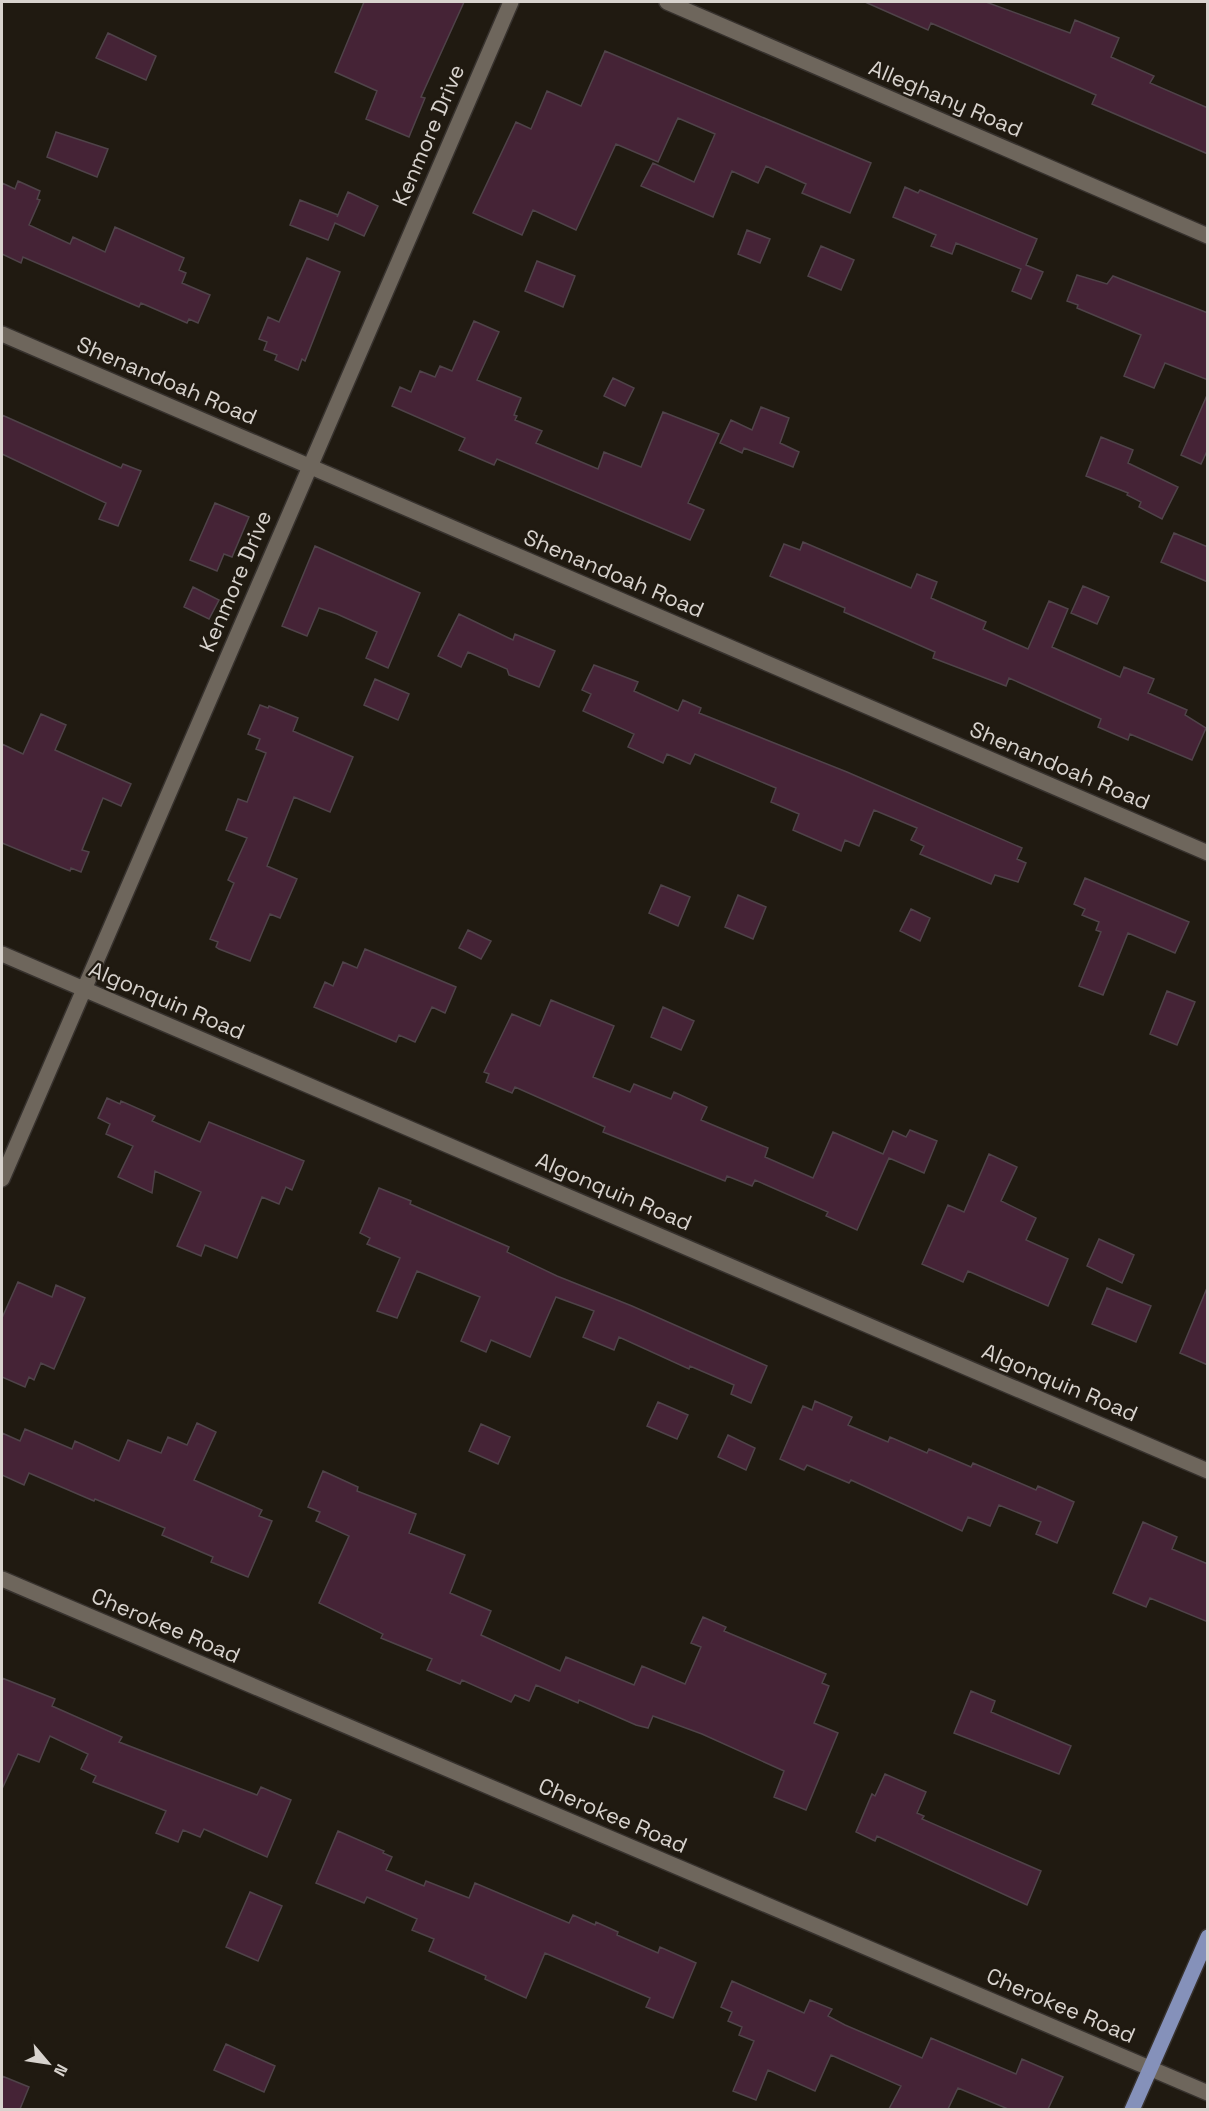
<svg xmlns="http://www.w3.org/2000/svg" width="1209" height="2111" font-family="'Space Grotesk',sans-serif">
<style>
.building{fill:#452336;stroke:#4f4349;stroke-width:1.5}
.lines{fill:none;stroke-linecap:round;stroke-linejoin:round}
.minor-casing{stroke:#37322e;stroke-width:18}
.primary-casing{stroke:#37322e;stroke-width:18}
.minor{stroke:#6e665c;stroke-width:15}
.primary{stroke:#8591ba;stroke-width:15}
.labels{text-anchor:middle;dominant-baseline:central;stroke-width:4.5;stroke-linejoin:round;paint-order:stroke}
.street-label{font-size:22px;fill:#d8d3ce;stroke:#201a11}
</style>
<rect width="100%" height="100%" fill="#201a11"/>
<path class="building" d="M364,2h100l-43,95 4,1 -16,39 -43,-18 11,-28 -42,-19z
M865,2h121l84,31 5,-13 44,18 -8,19 43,19 -4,7 58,25v46l-116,-50 4,-9 -165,-72 -3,7z
M108,33l48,23 -10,24 -50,-22z
M605,51l266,112 -21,50 -48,-20 4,-9 -40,-18 -8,17 -26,-12 -19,46 -72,-31 12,-23 41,19 21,-48 -37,-16 -20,44 -42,-18 -40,86 -43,-20 -11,25 -49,-22 43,-91 15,7 16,-38 34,15z
M56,132l52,17 -11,28 -50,-20z
M18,181l22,10 -3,8 3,1 -11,25 41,19 3,-7 32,15 10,-25 69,31 -5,12 7,3 -4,10 28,12 -12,28 -9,-4 -2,4 -46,-20 -2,4 -116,-50 -2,6 -19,-9v-71l13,6z
M905,187l13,6 2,-3 117,49 -11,26 17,7 -12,27 -19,-8 9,-22 -65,-26 -4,11 -21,-8 5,-11 -43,-18z
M348,192l30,14 -14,30 -29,-13 -7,17 -38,-15 10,-25 38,15 -1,2z
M747,230l23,9 -10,24 -22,-9z
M821,246l33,14 -13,30 -33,-14z
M307,258l33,14 -35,89 -3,-2 -4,11 -23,-10 2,-5 -13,-5 3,-8 -8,-3 9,-22 11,5z
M537,261l38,15 -12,31 -38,-16z
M1077,275l30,9 6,-8 95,37v67l-43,-17 -11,25 -30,-12 17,-41 -64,-27 1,-3 -11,-4z
M474,321l25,11 -22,48 44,18 -7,17 3,1 -2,4 27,11 -6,12 62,26 6,-17 37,15 22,-55 56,22 -31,69 16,7 -14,30 -193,-81 -3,6 -35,-15 6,-12 -73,-32 8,-19 11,5 9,-21 15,6 5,-11 12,5z
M613,378l21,10 -9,18 -21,-10z
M1208,393v56l-7,15 -20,-9z
M761,407l28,11 -9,25 19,9 -6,15 -49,-19 -2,5 -22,-10 11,-23 21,10z
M2,415l119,53 2,-4 18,7 -23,55 -19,-7 7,-16 -104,-49z
M1101,437l32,13 -5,13 50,24 -16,32 -23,-12 2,-5 -14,-7 1,-2 -42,-17z
M215,503l34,14 -17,40 -8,-3 -7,17 -27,-11z
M1174,533l34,14v35l-47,-20z
M803,542l108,46 6,-14 20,8 -6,16 55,24 -3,7 45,20 21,-48 19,8 -16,38 68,30 4,-10 30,12 -6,14 39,17 -2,5 21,13 -14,32 -62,-26 -2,6 -30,-13 3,-8 -92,-41 -3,8 -73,-28 2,-6 -91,-40 1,-4 -75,-32 14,-32 16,6z
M315,546l105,47 -32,75 -22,-10 11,-26 -40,-18 -18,-6 -12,28 -25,-10z
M1083,586l26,11 -12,27 -26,-11z
M193,587l26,13 -10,19 -25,-12z
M459,614l54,26 2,-6 40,17 -16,36 -30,-12 -2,-6 -39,-17 -7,15 -23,-11z
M594,665l44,17 -4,9 44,20 5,-11 18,8 -2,5 148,59 175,76 -5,11 9,4 -8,19 -23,-7 -4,9 -71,-30 4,-8 -13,-6 6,-12 -43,-18 -15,36 -14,-6 -4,11 -48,-21 6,-16 -28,-12 5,-14 -81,-34 -5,10 -23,-10 -4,9 -35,-16 6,-13 -51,-23 8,-17 -9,-4z
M375,679l34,15 -11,26 -34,-15z
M260,705l8,3 1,-2 29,12 -5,13 60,26 -23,55 -36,-15 -27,69 30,13 -17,39 -10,-4 -20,47 -31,-12 -3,-2 2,-5 -8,-3 24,-56 -6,-3 19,-42 -21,-8 12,-31 9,3 19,-49 -10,-4 4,-10 -12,-5z
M41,714l25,11 -11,25 76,34 -10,22 -18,-8 -21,52 7,2 -8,20 -10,-4 -1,3 -68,-28v-99l21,10z
M1085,878l104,44 -14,31 -47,-20 -25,62 -24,-9 22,-54 -5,-2 3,-8 -17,-7 3,-6 -11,-5z
M661,885l29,12 -12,29 -29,-13z
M738,895l28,12 -13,32 -28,-12z
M911,909l19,9 -10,23 -20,-10z
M468,930l23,11 -10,18 -22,-11z
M365,949l91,38 -11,26 -13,-6 -17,35 -16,-7 -3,7 -82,-35 11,-25 8,4 10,-24 14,6z
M1167,991l28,11 -18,43 -27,-11z
M551,1000l63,26 -21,51 37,15 4,-8 37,15 3,-7 33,15 -6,13 67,28 -3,9 48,21 20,-46 50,22 10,-23 13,6 4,-7 27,11 -13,32 -35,-15 -32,72 -31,-14 2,-4 -73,-32 -3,6 -25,-10 -2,5 -122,-49 2,-5 -90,-40 -3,6 -26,-11 3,-8 -5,-2 28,-58 28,12z
M663,1007l31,14 -13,29 -30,-13z
M107,1098l13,6 1,-3 34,15 -3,5 48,21 9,-20 95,39 -12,29 -6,-3 -7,17 -17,-7 -25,61 -32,-13 -4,11 -24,-10 24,-54 -46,-21 -3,22 -34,-16 15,-31 -27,-12 4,-10 -12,-6z
M989,1154l28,13 -16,34 35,17 -10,22 42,19 -20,47 -80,-35 -5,11 -41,-18 26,-59 16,7z
M379,1188l32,13 -1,3 99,43 -2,5 50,24 75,30 135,60 -16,37 -20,-9 3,-9 -44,-19 -1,3 -70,-32 -5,13 -31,-13 11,-26 -38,-14 -26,60 -39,-17 -5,12 -25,-11 19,-44 -63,-26 -20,47 -20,-7 23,-53 -33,-14 3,-6 -10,-5z
M1099,1239l35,16 -12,28 -35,-17z
M18,1282l34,15 4,-12 29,13 -31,71 -13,-6 -7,17 -5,-3 -4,10 -23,-10v-59z
M1107,1288l44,18 -15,36 -44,-18z
M1207,1288h1v77l-28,-12z
M815,1401l37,16 -4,8 40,17 2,-5 37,16 2,-4 42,18 2,-4 63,27 2,-4 36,16 -17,41 -21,-9 5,-12 -42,-17 -9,21 -22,-9 -6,14 -111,-51 -2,3 -42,-18 -3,5 -24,-11 23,-53 9,4z
M658,1402l30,13 -11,24 -30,-13z
M197,1423l19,9 -22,48 68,30 -3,6 13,5 -24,56 -37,-15 2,-5 -51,-22 3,-7 -70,-29 -1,2 -14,-6 -51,-22 -5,12 -22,-10v-42l18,8 5,-12 47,20 3,-8 44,20 9,-21 33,13 7,-16 19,8z
M481,1424l29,13 -12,27 -29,-13z
M728,1435l27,13 -9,22 -28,-13z
M323,1471l35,16 -1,4 59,23 -7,19 56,22 -15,38 41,18 -10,24 79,36 6,-14 68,28 8,-19 43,18 16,-37 -10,-4 12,-26 23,10 -2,4 102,43 -4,9 7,3 -15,37 24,10 -32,77 -32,-13 10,-26 -82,-37 -49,-18 -5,12 -12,-3 -57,-25 -1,3 -42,-18 -7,16 -14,-6 -4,7 -49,-22 -2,4 -33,-14 5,-11 -51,-21 2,-4 -64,-31 30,-67 -33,-15 4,-9 -12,-5z
M1143,1522l34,15 -5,12 36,15v58l-58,-24 -4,9 -33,-14z
M2,1678l53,21 -3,7 70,31 -3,5 138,53 4,-8 30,13 -24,57 -63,-28 -4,8 -17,-7 -5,12 -22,-9 10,-22 -73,-29 3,-6 -15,-7 7,-15 -38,-18 -11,26 -21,-8 -16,35z
M971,1691l24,10 -4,11 80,34 -12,28 -105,-41z
M885,1774l41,18 -9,21 7,3 -2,3 119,52 -14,34 -150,-69 -2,5 -19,-9 16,-38 3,2z
M338,1831l46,20 -1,2 9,4 -6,13 38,16 2,-5 43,17 6,-15 94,40 4,-8 22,10 1,-3 22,10 -1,3 41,18 2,-6 36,16 -23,55 -27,-11 4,-9 -105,-45 -19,45 -41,-19 1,-3 -57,-25 5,-12 -22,-9 5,-11 -50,-22 -3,6 -48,-20z
M250,1892l32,14 -24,55 -32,-14z
M732,1981l72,32 6,-13 22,9 -4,7 17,9 77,33 9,-20 85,36 6,-15 41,18 -15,32h-40l-50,-21 -10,21h-59l12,-23 -70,-31 -16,36 -47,-21 -12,30 -23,-9 21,-50 -15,-6 3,-8 -14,-6 4,-9 -11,-5z
M226,2044l49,22 -11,26 -50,-22z
M2,2076l27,11 -9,22h-18z"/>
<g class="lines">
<defs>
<path id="minor" d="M667,2l541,234
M2,334l1206,519
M2,954l1206,517
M2,1179l509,-1177
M2,1579l1206,514"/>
<path id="primary" d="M1132,2110l76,-173"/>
</defs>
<use href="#minor" class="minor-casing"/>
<use href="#primary" class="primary-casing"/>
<use href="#minor" class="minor"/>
<use href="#primary" class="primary"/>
</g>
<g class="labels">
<g class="street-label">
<text transform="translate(946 98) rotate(23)">Alleghany Road</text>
<text transform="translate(428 135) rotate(-67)">Kenmore Drive</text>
<text transform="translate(167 380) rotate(23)">Shenandoah Road</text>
<text transform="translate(614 573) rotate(23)">Shenandoah Road</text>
<text transform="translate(235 581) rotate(-67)">Kenmore Drive</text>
<text transform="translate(1060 765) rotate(23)">Shenandoah Road</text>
<text transform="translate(167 1000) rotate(23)">Algonquin Road</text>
<text transform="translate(614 1191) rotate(23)">Algonquin Road</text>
<text transform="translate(1060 1382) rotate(23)">Algonquin Road</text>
<text transform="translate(166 1625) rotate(23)">Cherokee Road</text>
<text transform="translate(613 1815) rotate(23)">Cherokee Road</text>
<text transform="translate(1061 2005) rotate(23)">Cherokee Road</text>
</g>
</g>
<rect width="1209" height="2111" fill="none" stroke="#d8d3ce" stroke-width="6"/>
<g transform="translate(48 2063) rotate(119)" stroke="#201a11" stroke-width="4.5" paint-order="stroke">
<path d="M0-4.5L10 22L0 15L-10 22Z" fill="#d8d3ce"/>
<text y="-9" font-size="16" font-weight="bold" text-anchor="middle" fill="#d8d3ce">N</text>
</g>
</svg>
